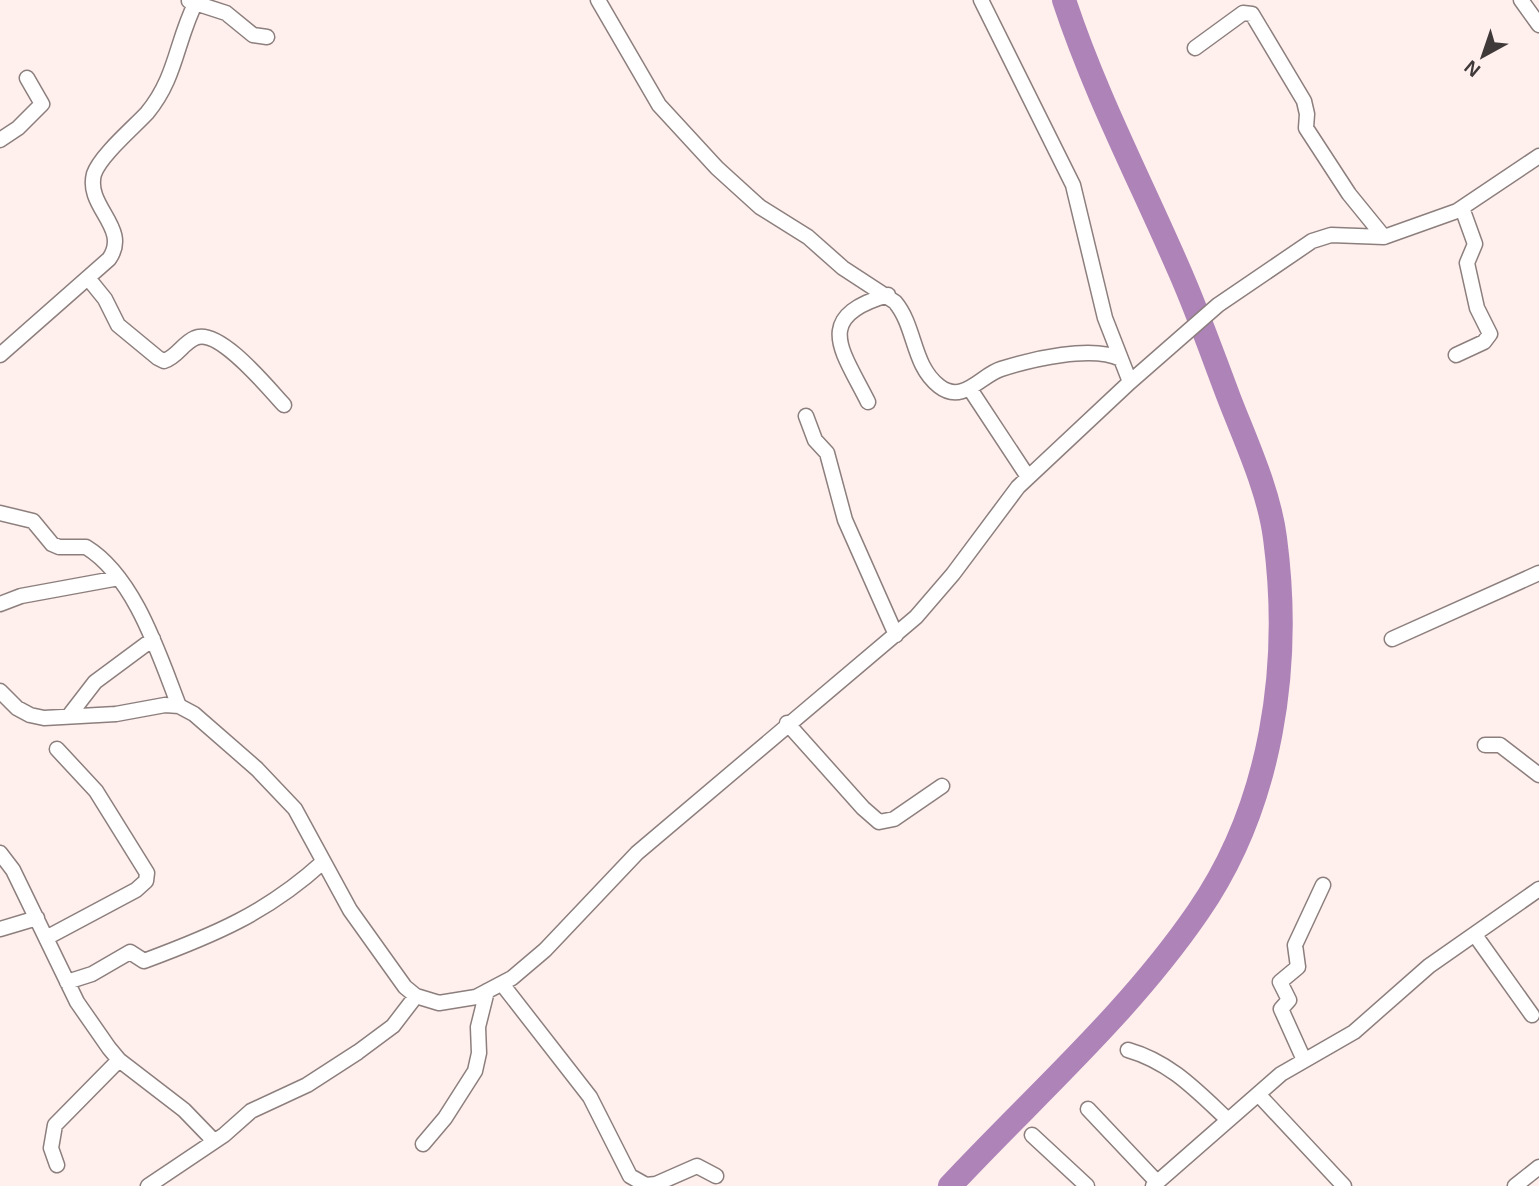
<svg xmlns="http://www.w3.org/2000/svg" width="1539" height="1186" font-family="Arial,sans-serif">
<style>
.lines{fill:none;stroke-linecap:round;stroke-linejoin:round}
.river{stroke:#ad83b8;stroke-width:24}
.minor-casing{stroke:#8c7f7d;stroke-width:17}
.minor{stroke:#fff;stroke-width:14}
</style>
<rect width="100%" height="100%" fill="#ffefed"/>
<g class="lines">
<path class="river" d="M950,1186c84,-90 178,-172 248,-274 74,-107 94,-246 77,-374 -6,-47 -29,-96 -46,-140 -16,-42 -31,-85 -49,-126 -39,-90 -85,-178 -116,-272"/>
<defs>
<path id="minor" d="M598,0l61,105 58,63 43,39 48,30 35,31 52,34c21,25 17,63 44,84 24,19 42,-11 62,-17 31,-10 91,-24 120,-10
M981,0l92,185 32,133 25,64
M1521,0l18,25
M189,1l37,12 27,22 14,2
M1195,48l48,-35 9,1 52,87 3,13 -1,14 43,66 35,43
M0,140l18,-12 24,-24 -15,-26
M88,278l17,21 13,26 40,33 6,3c13,-4 19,-18 31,-23 24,-11 73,50 89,67
M0,355l109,-96c22,-31 -24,-52 -15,-85 6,-18 39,-46 53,-61 30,-36 29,-73 50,-113
M1456,355l28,-13 6,-8 -13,-26 -10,-45 8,-19 -13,-36
M970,389l58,88
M868,402c-26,-52 -56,-85 20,-107
M806,416l9,24 12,13 18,67 51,115
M0,513l33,8 19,23 7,3h27c49,30 73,108 93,159
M0,604l21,-8 98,-18
M1392,639l147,-66
M0,691l17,17 13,7 14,3 72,-4 49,-9 14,1 15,8 63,55 38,40 55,101 55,77 11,9 23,7 37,-6 36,-19 33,-28 92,-97 279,-236 37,-43 65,-87 112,-105 88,-77 94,-64 19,-6 53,2 73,-26 82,-55
M68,717l27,-35 58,-43
M787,723l76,85 16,14 15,-3 48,-33
M1485,745h15l39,30
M0,853l13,17 64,132 32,46 10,12 65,50 30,31
M0,929l37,-11
M1475,935l57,80
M46,938l90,-48 10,-9 1,-8 -51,-82 -39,-42
M67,982l25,-8 38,-22 14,9c70,-26 123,-48 179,-99
M502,984l88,113 40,79 16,9 10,-1 41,-18 19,10
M1128,1050c42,12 68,40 100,70
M1304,1060l-23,-51 8,-9 -9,-18 18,-15 -3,-22 28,-60
M1258,1094l86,92
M1088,1109l69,73
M1032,1135l55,51
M423,1144l22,-26 30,-47 4,-18 -1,-26 9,-36
M57,1165l-6,-17 4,-23 64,-65
M148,1186l76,-51 27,-24 56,-26 51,-33 35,-26 23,-30
M1153,1186l128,-112 73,-42 75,-66 110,-77
M1515,1186l24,-19"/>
</defs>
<use href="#minor" class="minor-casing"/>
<use href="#minor" class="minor"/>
</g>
<g transform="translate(1483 56) rotate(220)" stroke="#ffefed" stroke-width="5" paint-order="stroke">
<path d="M0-5L12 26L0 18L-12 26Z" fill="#3f3939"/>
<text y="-10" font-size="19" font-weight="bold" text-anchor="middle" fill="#3f3939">N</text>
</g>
</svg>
